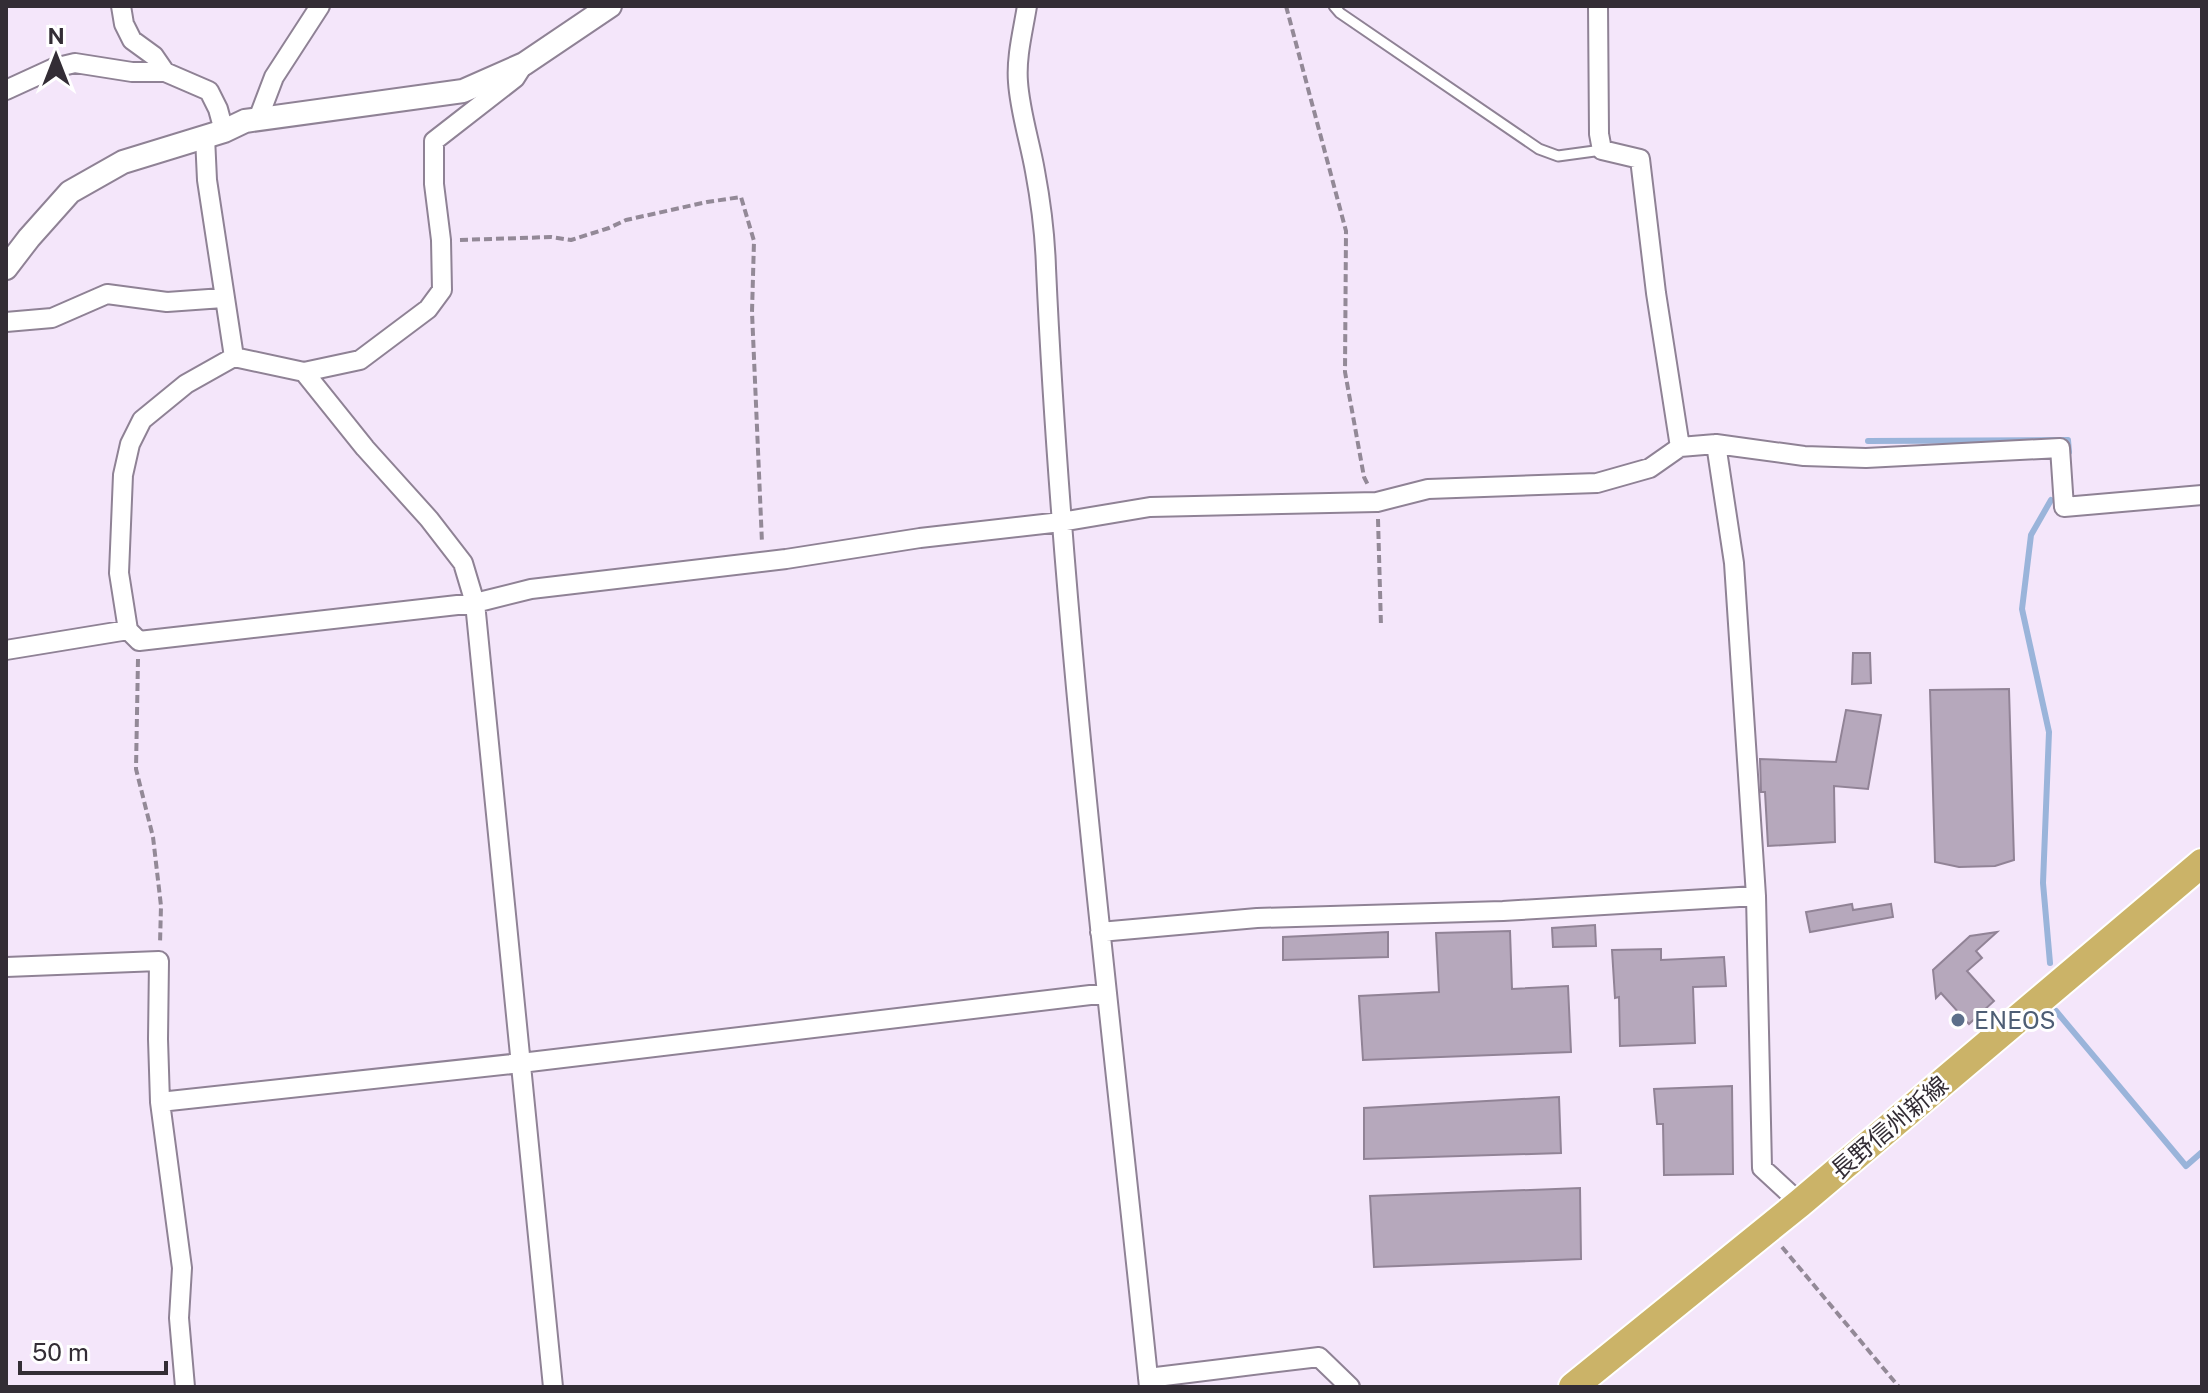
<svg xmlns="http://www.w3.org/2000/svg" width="2208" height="1393" font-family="'Public Sans','Noto Sans JP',sans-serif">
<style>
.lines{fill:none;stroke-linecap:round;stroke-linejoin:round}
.stream{stroke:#9ab4da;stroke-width:6}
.building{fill:#b6a8bc;stroke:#918396;stroke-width:2}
.service-casing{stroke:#8f8295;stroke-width:13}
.minor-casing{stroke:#8f8295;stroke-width:22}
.tertiary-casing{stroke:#8f8295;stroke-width:26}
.primary-casing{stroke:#fff;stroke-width:32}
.path{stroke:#938997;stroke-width:4;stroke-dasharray:8 4;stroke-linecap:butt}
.service{stroke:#fff;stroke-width:9}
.minor{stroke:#fff;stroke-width:18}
.tertiary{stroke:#fff;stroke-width:22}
.primary{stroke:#cbb368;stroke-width:28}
.service-dot{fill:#5c6f8a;stroke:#fff;stroke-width:3}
.labels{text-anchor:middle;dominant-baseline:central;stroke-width:6;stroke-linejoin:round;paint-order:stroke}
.service-label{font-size:24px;fill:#4e5e75;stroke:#fff;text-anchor:start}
.street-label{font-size:24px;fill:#332d35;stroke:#fff}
</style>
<rect width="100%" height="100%" fill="#f4e6fa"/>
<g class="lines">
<path class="stream" d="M1868,441l200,-1 1,12
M2050,963l-7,-80 6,-151 -27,-123 9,-74 20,-35
M2056,1011l130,155 16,-14"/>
</g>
<path class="building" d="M1853,653h17l1,30 -19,1z
M2009,689l5,171 -19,6 -36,1 -24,-5 -5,-172z
M1846,710l35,5 -13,74 -34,-3 1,56 -67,4 -3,-54h-4l-1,-33 76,3z
M1852,904l1,6 38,-6 2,13 -83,15 -4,-20z
M1595,925l1,21 -43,1 -1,-19z
M1510,931l2,58 56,-3 3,66 -208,8 -4,-64 80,-4 -3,-59z
M1388,932v25l-105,3v-23z
M1997,932l-21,19 6,7 -15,13 27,30 -25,23 -28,-31 -5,5 -3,-28 37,-34z
M1661,949v11l63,-3 2,29 -33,1 2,56 -75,3 -1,-49 -4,1 -3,-48z
M1732,1086l1,88 -69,1 -1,-51h-6l-3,-35z
M1559,1097l2,56 -197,6v-51z
M1580,1188l1,71 -207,8 -4,-71z"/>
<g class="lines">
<defs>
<path id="service" d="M1334,6l6,7 199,136 19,7 44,-6"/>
<path id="minor" d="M121,6l3,18 8,16 22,16 11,16 44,19 9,18 6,22
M1027,6c-4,25 -11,51 -9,76 2,30 12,60 17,89 6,32 10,64 11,97 17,374 65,746 103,1119
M1598,6l1,128 3,16 38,9 16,134 24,154
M6,90l48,-22 21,-5 57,9h33
M258,119l16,-42 46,-71
M6,322l46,-4 55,-24 60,8 56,-4
M234,357l70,15 56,-12 68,-51 14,-19 -1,-50 -7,-56v-43l81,-63 7,-11
M304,372l61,76 64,71 34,44 12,40 78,784
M1716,444l18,119 22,333 6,272 38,35
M128,630l-9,-57 4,-98 7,-31 12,-24 44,-36 48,-27 -27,-177 -2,-43
M6,650l122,-20 11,11 336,-38 56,-14 255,-30 134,-21 141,-16 89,-15 227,-5 51,-13 169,-6 53,-15 30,-21 36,-3 88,12 62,2 194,-10 4,59 138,-12
M1100,932l157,-14 246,-7 253,-15
M6,967l153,-6 -1,78 2,63 361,-39 586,-70
M160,1102l22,166 -3,50 6,69
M1148,1378l171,-21 31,30"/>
<path id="tertiary" d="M6,268l23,-30 41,-46 53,-30 101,-31 21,-10 218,-30 61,-27 86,-58"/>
<path id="primary" d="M1573,1387l227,-184 402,-340"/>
</defs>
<use href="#service" class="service-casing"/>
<use href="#minor" class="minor-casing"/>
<use href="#tertiary" class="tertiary-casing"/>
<use href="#primary" class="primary-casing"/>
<path class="path" d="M1286,6l60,225 -1,141 19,105 4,8
M460,240l91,-3 20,3 38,-12 17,-8 81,-18 34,-5 13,44 -2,71 10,231
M1378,519l3,107
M138,659l-2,110 17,68 8,69 -1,38
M1782,1247l117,140"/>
<use href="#service" class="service"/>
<use href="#minor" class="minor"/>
<use href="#tertiary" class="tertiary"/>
<use href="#primary" class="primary"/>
</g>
<circle class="service-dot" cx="1958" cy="1020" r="8"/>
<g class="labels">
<g class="service-label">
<text x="1974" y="1020">ENEOS</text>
</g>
<g class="street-label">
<text transform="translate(1889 1127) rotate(-40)">長野信州新線</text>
</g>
</g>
<rect width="2208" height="1393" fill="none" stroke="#332d35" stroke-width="16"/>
<g transform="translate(56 56)" stroke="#ffffff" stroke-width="6" paint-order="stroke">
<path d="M0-6L14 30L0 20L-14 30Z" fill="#332d35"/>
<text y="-12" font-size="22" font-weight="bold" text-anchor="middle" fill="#332d35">N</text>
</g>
<path d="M20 1361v12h146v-12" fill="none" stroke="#332d35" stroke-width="4"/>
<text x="32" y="1361" font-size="24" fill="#332d35" stroke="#ffffff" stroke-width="6" paint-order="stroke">50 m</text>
</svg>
